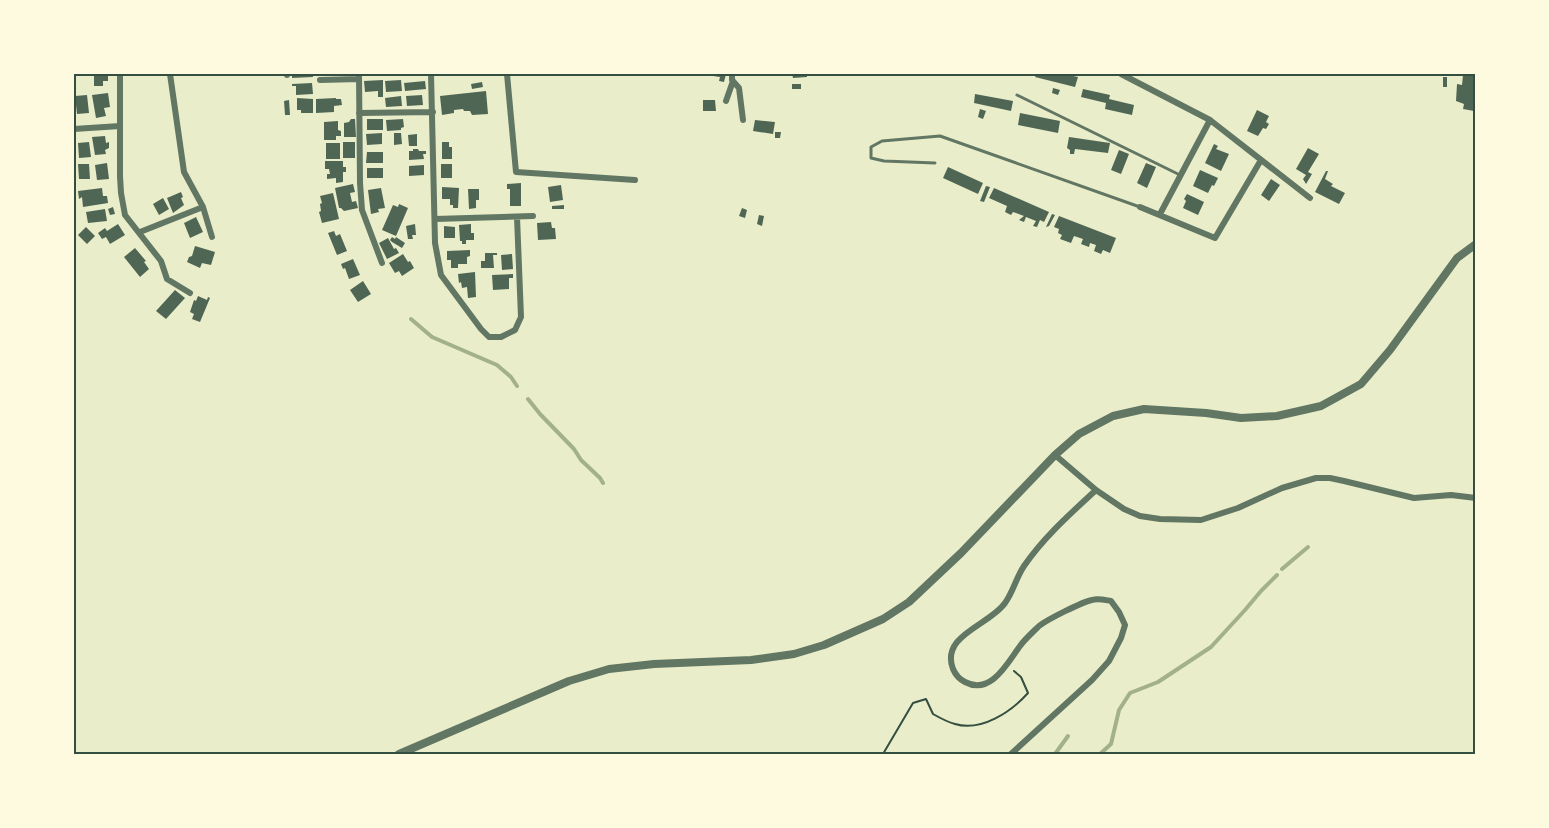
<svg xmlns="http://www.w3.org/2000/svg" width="1549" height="828" font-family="Commissioner,sans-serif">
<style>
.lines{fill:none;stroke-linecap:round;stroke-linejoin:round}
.stream{stroke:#a3b18a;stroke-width:4}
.building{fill:#4f6655}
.path{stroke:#344e41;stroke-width:2}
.service{stroke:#617663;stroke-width:3}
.minor{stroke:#617663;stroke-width:6}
.tertiary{stroke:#617663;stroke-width:8}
.neatline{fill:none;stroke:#344e41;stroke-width:2}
</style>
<rect width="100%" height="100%" fill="#e9edc9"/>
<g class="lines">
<path class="stream" d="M411,319l21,18 65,28 14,12 6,9
M528,399l12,15 34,35 7,11 19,18 3,5
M1282,569l26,-22
M1055,754l13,-18
M1100,754l11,-10 8,-34 11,-17 28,-11 53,-35 34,-37 16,-19 16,-16"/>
</g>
<path class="building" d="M94,74h14v7h-5v5h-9z
M292,74h21v3l-21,1z
M706,74h20l-2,8 -5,-1 1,-4 -14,-2z
M792,74h15v3l-14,1z
M1036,74h28l14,3 -3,10 -40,-10z
M1463,75l13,1v27l-2,8 -11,-2 1,-5 -8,-3 1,-17 5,1z
M1443,77h4v10h-4z
M383,80v17h-5v-6l-13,1 -1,-11z
M401,80l1,11 -16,1 -1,-11z
M425,81l1,8 -21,2 -1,-8z
M482,82l1,5 -11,2 -1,-5z
M312,83l1,11 -17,1v-9h-4v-2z
M792,84h9v5h-9z
M1053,88l7,2 -2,5 -6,-2z
M1083,89l27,6 -1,4 25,6 -2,10 -27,-6 1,-6 -25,-6z
M486,91l2,23 -16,1 -2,-4h-6l-1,-2 -9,1v3l-12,2 -2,-19z
M108,93l2,14 -6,1 2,8 -10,2 -4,-23z
M975,94l38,7 -2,10 -37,-8z
M87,95l2,18 -12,1 -2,-18z
M422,95l1,10 -16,1 -1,-10z
M401,96l1,10 -16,1 -1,-9z
M297,98l16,1v14h-12v-3h-4z
M336,98v1h5l1,6 -8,1v6l-18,1v-14z
M289,100l1,15h-5l-1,-14z
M703,100h12l1,11h-13z
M980,109l6,2 -3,8 -5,-2z
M1257,110l12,6 -3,6 3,2 -3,5 -3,-1 -5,8 -11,-5z
M1020,113l40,8 -2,12 -40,-8z
M351,119h4l1,18h-12v-14l5,-1z
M367,119h16v11h-16z
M403,119l1,8 -3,1v2l-14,1 -1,-11z
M755,120l20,2 -2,12 -20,-3z
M338,121v9l3,1v5h-5v4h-12v-18z
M775,132h6l-1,6h-5z
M382,133v11l-15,1 -1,-11z
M394,133h7l1,11 -8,1z
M417,134v12h-8l-1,-11z
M105,136l1,7 3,-1v6l-4,2 1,4 -11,1 -3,-18z
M1069,137l41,6 -2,10 -33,-4 -1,5h-4v-4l-3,-2z
M89,142l2,15 -12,1 -1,-15z
M343,142h12v16h-12z
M442,142h7v5h3v12h-10z
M326,143h14v16h-14z
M1214,144l4,2 -2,3 13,5 -8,17 -16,-8z
M1308,148l11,6 -11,18 4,2 -6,10 -3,-5 3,-4 -10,-6z
M413,149h5l1,2h7v3h-3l1,5 -15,1v-9h4z
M1119,150l10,4 -8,20 -10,-4z
M367,152h16v11h-17z
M325,161h18v6h3v5h-3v10l-7,1v-5l-9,1v-5h3l-1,-5h-4z
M107,163l2,16 -12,1 -2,-15z
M1146,163l10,4 -9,21 -10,-5z
M78,164h11l1,15h-11z
M441,164h11v14h-11z
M424,165v10l-15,1v-10z
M948,167l35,16 -5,11 -35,-16z
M367,168h16v10h-16z
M1200,170l18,8 -4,8 -2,-1 -4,8 -15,-7z
M1326,171h2l-3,8 8,5 -2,2 14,7 -6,11 -24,-12z
M1271,179l9,6 -11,16 -8,-6z
M521,183v23h-11v-17h-3v-5z
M353,184l2,8 -5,1 2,9 4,-1 2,7 -14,3 -3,-3h-2l-4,-20z
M561,185l2,15 -13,2 -2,-15z
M986,186l4,1 -6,15 -4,-1z
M442,187l17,1 -1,20h-5v-3h-3v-6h-8z
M102,188l1,8h4l1,7 -25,4 -1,-10 -3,2 -1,-8z
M381,188l4,20 -7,1 1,3 -8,2 -3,-24z
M994,188l55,24 -5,10 -4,-2 -3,7 -4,-1 3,-5 -10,-4 -2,5 -5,-2 5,-4 -11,-4 -2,3 -6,-3 2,-6 -18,-8z
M468,189h11v11h-3v8l-7,1z
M181,192l2,5 -2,1 3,7 -11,8 -6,-15z
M333,193l6,26 -17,4 -3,-11 2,-1 -1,-7 2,-1 -2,-7z
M1187,194l17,8 -6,13 -15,-7 3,-7 -2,-2z
M163,198l6,11 -10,6 -6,-11z
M399,204l9,4 -12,28 -14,-6 11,-25 5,2z
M564,205v4h-12v-3z
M113,207l2,7 -5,1 -2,-6z
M742,208l5,2 -2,8 -6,-2z
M105,209l2,12 -19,2 -2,-11z
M1052,214l3,1 -6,11 -3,1z
M759,215l5,1 -2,10 -5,-2z
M1059,216l57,22 -6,15 -7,-3 -2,4 -7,-3 2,-6 -6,-2 -1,4 -8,-3 2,-5 -9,-3 -3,7 -11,-4 2,-4 -4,-2 1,-4 -5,-2z
M196,217l7,15 -13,6 -6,-15z
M551,222l1,6h3l1,11 -18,1 -1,-17z
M118,224l7,11 -15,9 -4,-7 -4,2 -4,-6 7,-5 2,3z
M415,224l1,11h-4l1,4h-5l-2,-13z
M471,224v9h3v7h-8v4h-4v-3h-2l-1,-16z
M444,226l11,1v11h-11z
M86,227l9,9 -8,8 -9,-9z
M334,231l2,5 4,-2 7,17 -10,4 -9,-22z
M392,237l3,2 1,-2 9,6 -3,5 -10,-6 -2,-2z
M388,238l6,11 2,-1 3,5 -12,6 -8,-16z
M195,246l20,6 -4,13 -9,-2 -2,5 -13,-6 2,-5 3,-1z
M135,248l11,13 -2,1 5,7 -9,8 -16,-20z
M470,250v6l-3,1v7h-9v4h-7v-8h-4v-9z
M485,253h12v2h-4l1,13h-13v-7h4z
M403,254l5,8 2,-1 4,7 -12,8 -3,-5 -4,2 -6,-10z
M512,254l1,15 -11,1 -1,-15z
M353,259l7,16 -11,4 -4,-11 -2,1 -2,-5z
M475,272l1,25 -8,1 -1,-11 -5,1 -1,-6 -2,1 -1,-9z
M513,274v4h-4v11l-16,1 -1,-15z
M363,281l8,13 -13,8 -8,-12z
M175,290l10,8 -19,21 -10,-8z
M198,296l9,4 1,-3 2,1 -10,24 -8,-3 2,-5 -4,-2 4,-12 2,1z"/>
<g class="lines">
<path class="path" d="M883,754l30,-51 13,-4 7,15c7,4 14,8 22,10 26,8 56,-12 73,-31l-7,-16 -7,-6"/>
<path class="service" d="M1017,95l163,80
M935,163l-51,-2 -13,-3v-11l11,-6 58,-5 200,71"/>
<path class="minor" d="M120,74v102l1,17 4,22 36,46 6,18 23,14
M170,74l14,98 19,35 9,30
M287,74v1
M359,74l1,109 2,27 20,53
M431,74l4,169 6,32 40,54 8,8h12l14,-7 6,-13 -4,-100
M507,74l9,98 119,8
M732,74v6l7,8 4,32
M1121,74l89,46 100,78
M320,80l39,-1
M726,101l7,-20
M359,113l74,-1
M74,129l46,-3
M1140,207l75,31 46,-78
M1160,214l50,-94
M435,219l98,-3
M140,232l63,-25
M1055,455l41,35 28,19 16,7 20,3 41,1 37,-12 44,-20 34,-10h14l14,3 70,17 37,-3 25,3
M1011,754l81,-74 17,-19 12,-23 4,-13 -6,-13 -8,-11c-6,-1 -13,-3 -19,-1 -10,2 -44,19 -53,26 -6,6 -14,13 -19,20 -12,16 -29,50 -55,36 -6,-3 -9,-6 -12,-13 -13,-34 37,-44 52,-66 8,-11 11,-25 19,-37 20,-29 46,-52 72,-76"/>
<path class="tertiary" d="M399,754l170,-73 40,-12 45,-5 97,-4 43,-6 30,-9 59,-26 26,-17 52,-49 94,-98 24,-21 34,-18 31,-7 62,4 35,5 36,-2 44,-10 40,-22 29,-34 67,-92 19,-14"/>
</g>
<rect width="1549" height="828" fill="none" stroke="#fefae0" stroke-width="150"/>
<rect x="75" y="75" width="1399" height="678" class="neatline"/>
</svg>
